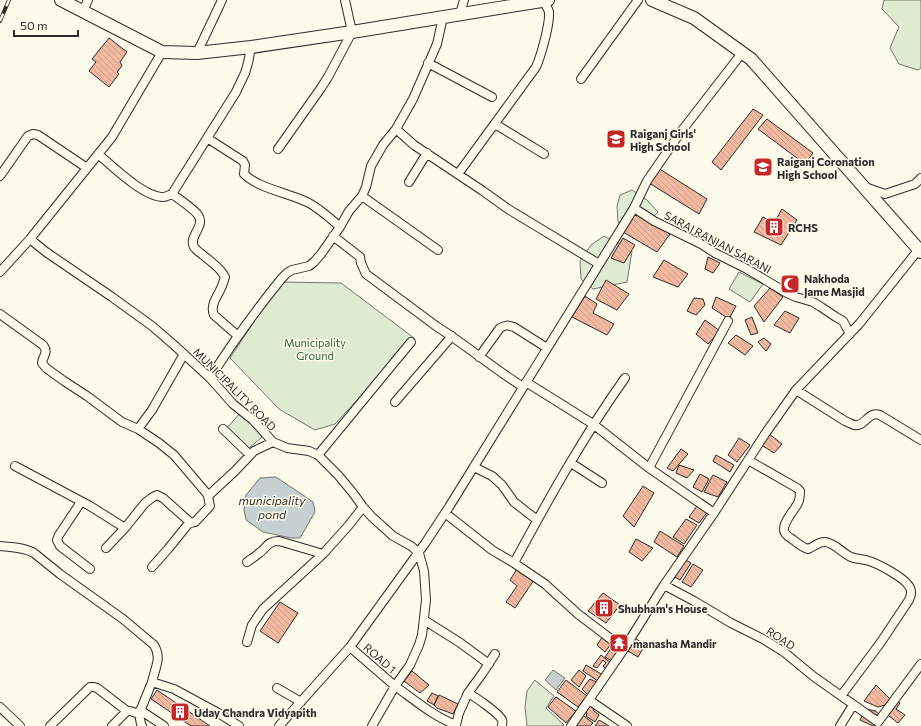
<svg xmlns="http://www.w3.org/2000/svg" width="921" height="726" font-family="Commissioner,sans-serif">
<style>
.park{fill:#deebd1;stroke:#74746e}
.water{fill:#c7d0d0;stroke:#74746e}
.building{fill:url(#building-back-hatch);stroke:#2b2b2b}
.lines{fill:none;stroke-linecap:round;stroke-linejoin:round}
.minor-casing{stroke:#2b2b2b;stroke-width:10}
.primary-casing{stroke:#2b2b2b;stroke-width:14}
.minor{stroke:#fdfbea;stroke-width:8}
.primary{stroke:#fdfbea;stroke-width:12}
.rail-casing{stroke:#2b2b2b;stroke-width:4}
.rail{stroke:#fdfbea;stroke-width:2.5;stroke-dasharray:8;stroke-linecap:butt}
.labels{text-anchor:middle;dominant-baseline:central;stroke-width:3;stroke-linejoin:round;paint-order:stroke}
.poi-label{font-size:11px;font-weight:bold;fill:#2b2b2b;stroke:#fdfbea;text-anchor:start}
.street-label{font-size:11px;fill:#2b2b2b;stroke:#fdfbea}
.park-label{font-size:11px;fill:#34623c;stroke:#fdfbea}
.water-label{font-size:12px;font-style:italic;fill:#2b2b2b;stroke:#fdfbea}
</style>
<defs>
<pattern id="building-back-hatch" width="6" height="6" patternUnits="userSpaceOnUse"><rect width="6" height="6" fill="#f2b8a0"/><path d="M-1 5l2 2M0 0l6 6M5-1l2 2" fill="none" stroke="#d09e8a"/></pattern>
</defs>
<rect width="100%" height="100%" fill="#fdfbea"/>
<path class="park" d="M884,0h37v68l-3,2 -19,-6 -9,-16 9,-21 -17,-18z
M632,190l15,10 11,12 -18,19 -10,5 -12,-14 -1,-16 3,-11z
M604,236l28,15 -5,31 -34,7 -12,-10 -1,-18 11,-16z
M739,272l24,12 -13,18 -21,-13z
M280,282l61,1 73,55 -79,86 -20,6 -36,-21 -49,-51z
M241,412l21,25 -14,12 -21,-21z
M535,680l19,16 -8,12 18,17 -1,1h-36l-2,-19 2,-16z"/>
<path class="water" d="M276,477l37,25 2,10 -15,26h-9l-28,-6 -17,-12 -2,-10 2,-15 14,-17z
M553,670l12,8 -9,12 -11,-10z"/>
<path class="building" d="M109,38l18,14 -7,10 2,4 -5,6 2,2 -10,13 -20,-16 7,-9 -4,-3z
M753,109l10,6 -42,55 -9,-8z
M767,119l46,34 -8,11 -47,-35z
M658,168l49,31 -8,15 -50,-31z
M782,209l15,11 -16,25 -27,-13 9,-15 11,6z
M635,213l35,21 -13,18 -34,-20z
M623,238l12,7 -11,18 -13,-5z
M708,257l12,6 -7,10 -8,-4z
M664,260l24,14 -10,13 -25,-10z
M786,277l13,5 -4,11 -14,-7z
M606,280l23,14 -12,16 -21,-11z
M770,288l13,9 -19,25 -10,-16z
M585,296l12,8 -4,9 21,11 -7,11 -35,-18z
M716,297l20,9 -7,13 -17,-11z
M694,298l9,1 2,6 -9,10 -9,-4z
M785,311l14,7 -9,15 -16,-8z
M752,317l6,16 -7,2 -6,-15z
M705,320l15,11 -12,13 -12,-10z
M736,335l17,11 -8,9 -17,-12z
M764,338l7,6 -5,7 -8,-9z
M768,433l14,11 -8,9 -14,-9z
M739,438l11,7 -13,17 -9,-7z
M681,449l7,5 -15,17 -6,-3z
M716,455l18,10 -4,7 -17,-11z
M679,465l15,5 -7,8 -11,-5z
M700,474l9,5 -7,13 -9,-5z
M713,475l14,7 -9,15 -14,-5z
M643,486l11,7 -20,34 -11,-11z
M702,499l10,7 -13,17 -10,-6z
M686,519l11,6 -13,19 -11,-7z
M660,531l24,15 -7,11 -23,-15z
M636,539l17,9 -11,13 -13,-9z
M684,559l7,4 -11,17 -7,-4z
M693,564l10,6 -12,17 -9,-5z
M517,569l17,11 -19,28 -9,-6 11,-16 -7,-6z
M603,593l17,12 -14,18 -18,-12z
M280,602l18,11 -20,30 -18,-12z
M605,633l9,7 -9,12 -8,-7z
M635,638l10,7 -7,12 -10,-6z
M612,647l7,4 -7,10 -7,-4z
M601,655l10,8 -5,6 -3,-3 3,-3 -3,-3 -6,8 -4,-2z
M586,665l17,10 -5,6 -15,-10z
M579,670l7,6 -7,11 -8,-7z
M412,671l17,14 -9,8 -16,-12z
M590,679l8,4 -10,12 -6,-6z
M566,680l21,16 -9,11 -21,-15z
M876,685l14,14 -5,6 -7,2 -14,-6z
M157,690l53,36h-19l-40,-27z
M432,693l6,3 -4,9 -7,-4z
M439,695l19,9 -5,10 -16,-6 -3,-3z
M556,697l20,14 -10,12 -18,-16z
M590,699l6,5 -3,6 6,5 -4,7 -9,-6 1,-3 -5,-3z
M895,699l5,4 -4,6 9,6 -7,8 -13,-10z
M865,709l11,2 5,7 -6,8h-2l-13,-6z
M580,713l13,10 -3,3h-18z
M599,720l10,6h-14z"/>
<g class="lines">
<defs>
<path id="minor" d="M83,11l5,-11
M460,14l4,-14
M197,53l25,-53
M428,63l64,34
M581,79l57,-79
M495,124l49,30
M396,129l18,16 69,46 25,18 91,55
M207,138l36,23 2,4 -1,9c14,14 44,19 63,28 12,6 23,16 33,25
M278,149l43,-61 7,-11 24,-45 -7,-32
M98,154c15,13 46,43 65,43 3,0 6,-2 9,-3l64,-102 9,-19 3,-10 3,-16
M458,174l78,-107c5,-11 14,-43 13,-55 -1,-4 -4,-8 -5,-11
M0,176l28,-40 5,-2 5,1 49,33
M409,182l18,-29
M865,187l20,7 30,-10 6,-6
M172,194c7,5 22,15 26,21 8,11 -10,21 -4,32 2,3 5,5 9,8 8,7 17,12 22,22 -1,2 -1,4 -2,6 -3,11 -14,21 -9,32l24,21
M362,196l76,54
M634,208l20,13 47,23 14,9 32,16 40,24 9,4 17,5 8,5 15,10 7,4 7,13
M333,236l27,21 1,6 5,11 70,52c30,19 57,42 87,61
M30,239l16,13 66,45 40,29 22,19 36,33 23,26 20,16 20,22 14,6 22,3 9,4 20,20 15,18 10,14 9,10 21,19 18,10 8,7 5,18 2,29 -4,35 -3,10 -9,20 -15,21c21,15 38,30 61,39l3,-12 9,-20c7,4 31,20 34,27 1,2 0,3 0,6
M0,272l30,-33 82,-102 50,-85
M0,314l43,31c6,8 0,10 -1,18l4,5 18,13 23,15 35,26 16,7
M184,354l-32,56 -14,19 21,14 15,12 34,40
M479,357l21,-29c5,-3 8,-3 14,-1l33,21
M210,378c22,-35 46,-68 72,-100l5,-5 5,-3 17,-4 5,-4 7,-8 19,-27 9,-16 13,-15 4,-9 5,-21 12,-21 13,-16 17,-30 24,-55 6,-27
M526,382l67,42 56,44 65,45
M796,390l49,31c3,1 6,3 9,4 12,2 13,-14 26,-10l41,25
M395,402l57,-66
M223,429l27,26
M318,455l93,-113
M748,460l49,28 3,3c0,4 0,8 -2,12 -4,8 -18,22 -13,30 2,3 5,5 7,6 5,4 11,9 16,10 6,-2 11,-8 17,-7 10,1 17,11 26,15 5,2 10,2 15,3 11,3 40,18 44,28 2,4 1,8 -1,12l-28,42 -40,54
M571,463l31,20
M15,466l75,40 35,22
M474,467l18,9 10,9 12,17 23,18
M649,468l79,-147
M81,502l-22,33 -2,5 3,6 30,23
M445,513l47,37 22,13 31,21 33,30 46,35
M0,546c11,1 24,1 34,7l26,21 63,45 31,26c8,13 1,23 -2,37l22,7 46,25 19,12
M106,548l19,-20 20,-25 8,-6 4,-2 6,3 28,25
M247,562c4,-3 8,-5 11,-8 9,-6 9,-13 21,-13l44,13 26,-29 14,-18
M514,563c34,-63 69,-126 111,-185
M152,567l16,-18 21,-26 6,-1 15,-16 -2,-10 27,-25 19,-20 19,-9
M664,585l30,16 37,22 32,16 21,13 29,24 65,46 43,-58
M424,620l35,22 30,22
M247,642l5,-17 11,-16 60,-55
M350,647l45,39 -23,40
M277,688l24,14
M468,693l14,-19 13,-20
M589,700l38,26
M0,707l20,19
M140,710l24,16
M139,714l2,10 1,2
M50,726l40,-39h4l3,1 30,23
M112,726l15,-15h3l9,3 13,-32
M279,726l71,-79 76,-105 23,-35 185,-299 13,-27 33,-48 62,-80
M571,726l53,-77 40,-64 50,-72 51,-79 31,-44 64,-67 59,-74
M840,726l13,-21"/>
<path id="primary" d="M61,0l101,52 35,1 54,-6 101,-15 196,-32
M652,0l42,18 57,41 170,193"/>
</defs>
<use href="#minor" class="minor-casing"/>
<use href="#primary" class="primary-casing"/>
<use href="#minor" class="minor"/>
<use href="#primary" class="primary"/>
<defs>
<path id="rail" d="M0,21l9,-21"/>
</defs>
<use href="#rail" class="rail-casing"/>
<use href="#rail" class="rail"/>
</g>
<defs>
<symbol id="school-square" viewBox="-11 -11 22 22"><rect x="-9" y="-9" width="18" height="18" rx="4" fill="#c62828" stroke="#fdfbea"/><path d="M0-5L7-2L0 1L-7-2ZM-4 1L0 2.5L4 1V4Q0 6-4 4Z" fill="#fff"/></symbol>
<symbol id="building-square" viewBox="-11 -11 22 22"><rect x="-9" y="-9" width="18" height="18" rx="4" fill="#c62828" stroke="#fdfbea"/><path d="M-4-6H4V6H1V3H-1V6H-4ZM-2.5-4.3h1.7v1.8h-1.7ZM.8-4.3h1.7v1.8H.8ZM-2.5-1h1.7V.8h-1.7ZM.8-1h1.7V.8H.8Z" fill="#fff"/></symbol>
<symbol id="mosque-square" viewBox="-11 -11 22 22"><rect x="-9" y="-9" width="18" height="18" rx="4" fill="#c62828" stroke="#fdfbea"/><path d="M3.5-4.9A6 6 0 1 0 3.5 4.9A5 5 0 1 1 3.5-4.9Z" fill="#fff"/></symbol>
<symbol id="temple-square" viewBox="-11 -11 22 22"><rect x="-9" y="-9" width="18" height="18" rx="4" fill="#c62828" stroke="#fdfbea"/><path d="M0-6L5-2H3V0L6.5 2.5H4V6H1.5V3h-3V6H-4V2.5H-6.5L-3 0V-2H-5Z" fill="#fff"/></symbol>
</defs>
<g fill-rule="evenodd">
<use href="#school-square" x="605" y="128" width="22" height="22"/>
<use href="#school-square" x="752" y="156" width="22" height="22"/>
<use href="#building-square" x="763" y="216" width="22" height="22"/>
<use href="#mosque-square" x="779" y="273" width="22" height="22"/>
<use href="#building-square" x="593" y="597" width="22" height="22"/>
<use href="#temple-square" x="608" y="632" width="22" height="22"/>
<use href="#building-square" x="169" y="701" width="22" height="22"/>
</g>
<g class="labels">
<g class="poi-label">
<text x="630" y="133">Raiganj Girls'<tspan x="630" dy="13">High School</tspan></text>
<text x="777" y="161">Raiganj Coronation<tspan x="777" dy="13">High School</tspan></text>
<text x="788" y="227">RCHS</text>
<text x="804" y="278">Nakhoda<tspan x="804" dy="13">Jame Masjid</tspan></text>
<text x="618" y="608">Shubham's House</text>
<text x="633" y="643">manasha Mandir</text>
<text x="194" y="712">Uday Chandra Vidyapith</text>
</g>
<g class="street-label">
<text transform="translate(718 242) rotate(28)">SARAJ RANJAN SARANI</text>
<text transform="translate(235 389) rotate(45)">MUNICIPALITY ROAD</text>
<text transform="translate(781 638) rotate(33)">ROAD</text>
<text transform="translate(380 658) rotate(41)">ROAD 1</text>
</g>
<g class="park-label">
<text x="315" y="342">Municipality<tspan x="315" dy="13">Ground</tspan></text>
</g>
<g class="water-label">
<text x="272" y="500">municipality<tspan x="272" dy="14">pond</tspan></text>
</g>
</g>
<path d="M14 30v6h64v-6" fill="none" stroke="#2b2b2b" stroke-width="2"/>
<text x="20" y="30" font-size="12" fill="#2b2b2b" stroke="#fdfbea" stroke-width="3" paint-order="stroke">50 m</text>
</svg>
